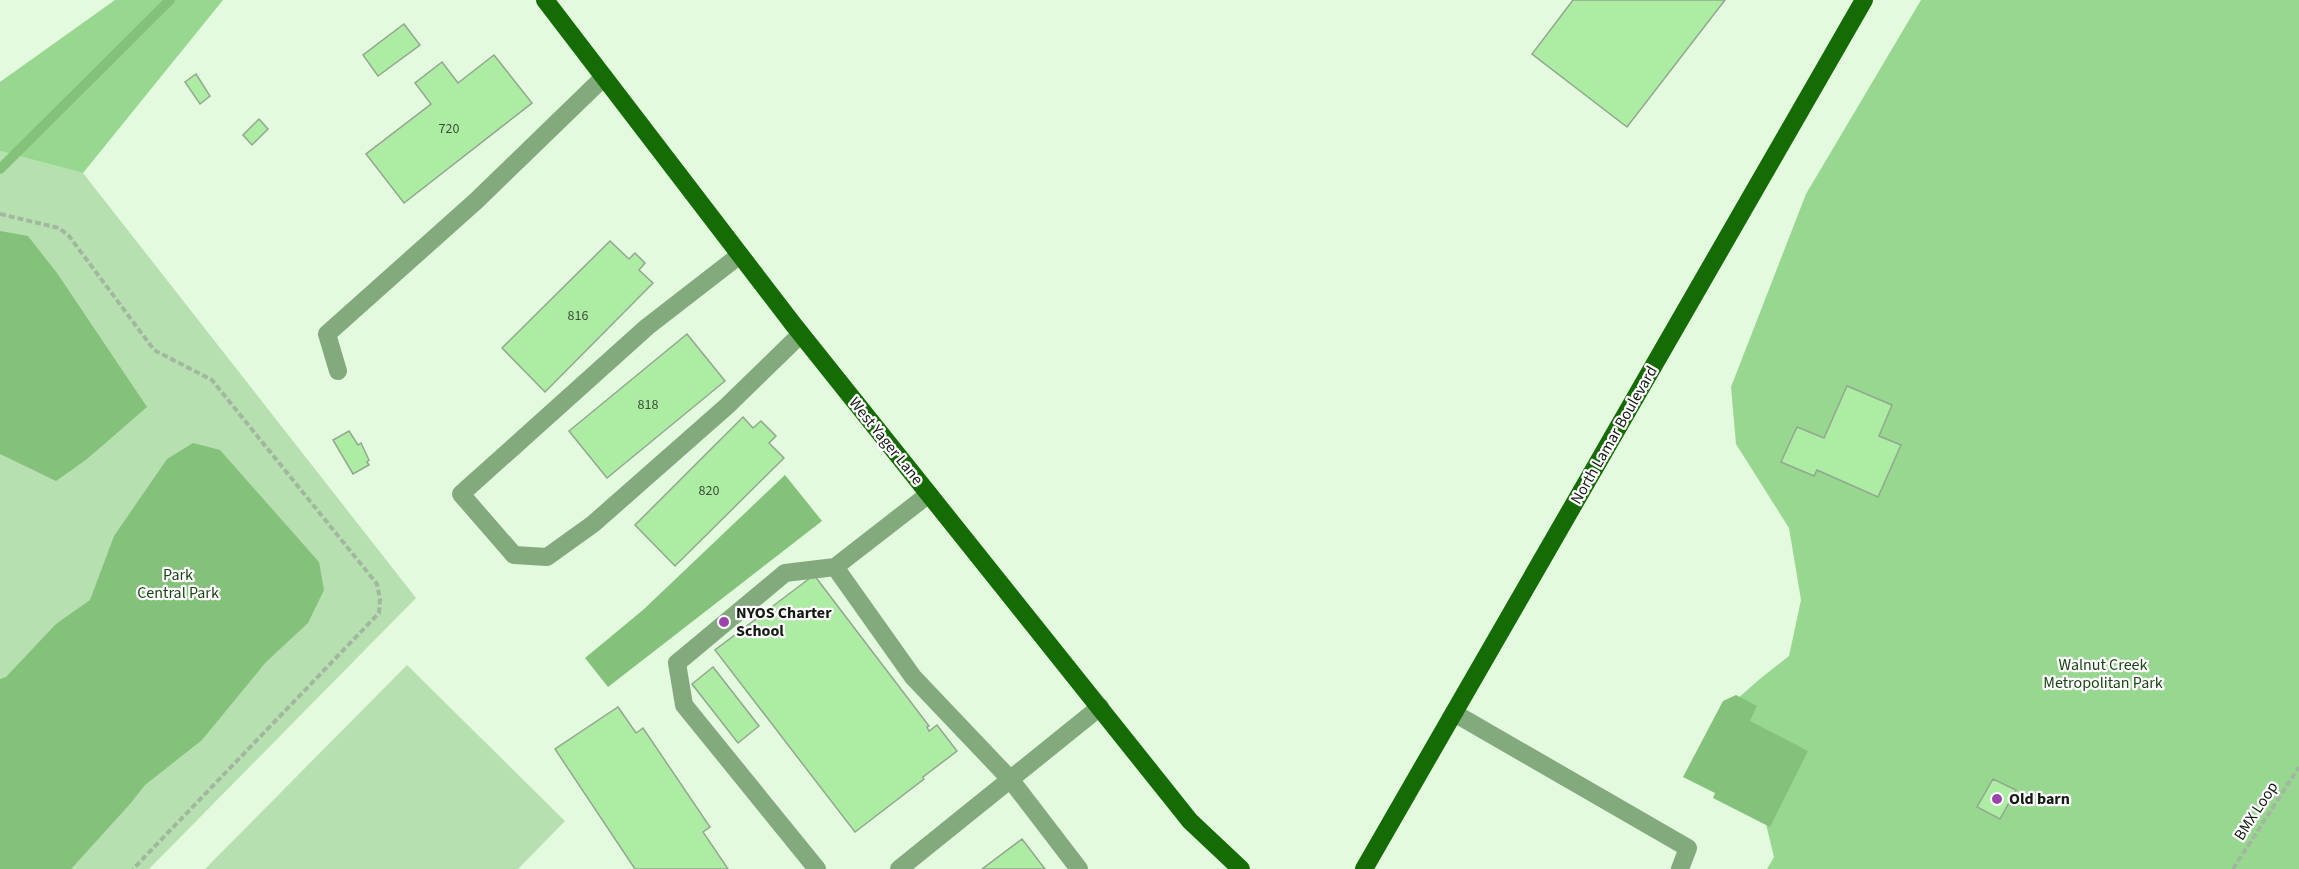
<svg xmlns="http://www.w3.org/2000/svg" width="2299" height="869" font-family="'Source Sans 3',sans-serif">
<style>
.green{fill:#b6e0af}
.forest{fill:#98d78f}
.water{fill:#84c17a}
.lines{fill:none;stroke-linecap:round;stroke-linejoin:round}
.stream{stroke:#84c17a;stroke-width:10}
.building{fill:#adeca3;stroke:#92a78f;stroke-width:1.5}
.path{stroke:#a3b6a0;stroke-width:4;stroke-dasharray:6 3;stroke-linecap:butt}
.minor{stroke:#82aa7c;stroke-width:18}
.major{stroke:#156c04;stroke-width:18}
.poi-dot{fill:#9d43ad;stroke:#fff;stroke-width:2}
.labels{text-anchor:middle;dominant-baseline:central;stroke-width:4.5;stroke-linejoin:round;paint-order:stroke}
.number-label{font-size:14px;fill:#394e36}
.street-label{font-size:16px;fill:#121a11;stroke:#fff}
.park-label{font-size:16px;fill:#1a4415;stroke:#fff}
.poi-label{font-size:16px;font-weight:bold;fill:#121a11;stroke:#fff;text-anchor:start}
</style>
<rect width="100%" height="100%" fill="#e3fadf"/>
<path class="green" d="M0,151l83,22 333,425 -267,271h-149z
M407,665l158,156 -47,48h-313z"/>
<path class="forest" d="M115,0h108l-140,173 -83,-22v-69z
M1921,0h378v869h-532l7,-12 -38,-157 25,-22 28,-22 12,-56 -12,-72 -53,-84 -5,-57 75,-193z"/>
<path class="water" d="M0,231l28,5 29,37 90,134 -60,52 -31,22 -56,-27z
M193,443l27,7 99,112 5,28 -16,33 -42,39 -64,78 -57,45 -15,19 -59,65h-71v-190l6,-2 50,-53 34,-24 24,-64 53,-77z
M785,475l37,46 -214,166 -23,-29 58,-48z
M1736,695l21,11 -7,15 58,30 -38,76 -57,-29 2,-5 -32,-16 40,-76z"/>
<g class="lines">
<path class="stream" d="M0,169l170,-169"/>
</g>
<path class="building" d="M1573,0h152l-98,127 -95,-73z
M404,24l16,21 -42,31 -15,-21z
M494,55l38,48 -128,100 -38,-49 65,-50 -16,-21 27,-21 16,21z
M196,74l14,22 -10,8 -15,-22z
M259,119l9,10 -16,16 -9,-10z
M610,241l19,18 6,-6 10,10 -6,7 14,13 -108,109 -43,-44z
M687,334l38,47 -118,97 -38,-47z
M1847,386l45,19 -13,31 22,9 -23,52 -61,-27 -3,6 -33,-14 16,-35 27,11z
M743,417l10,11 8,-7 15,15 -7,7 15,15 -109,108 -40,-41z
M349,431l9,14 3,-2 8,17 -2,2 2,3 -16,9 -20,-34z
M814,575l115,151 -2,1 2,4 8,-6 20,26 -34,26 1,2 -69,53 -140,-182z
M713,667l46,59 -21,17 -46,-59z
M618,707l18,26 7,-5 67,99 -7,5 25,37h-93l-80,-120z
M1993,779l23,11 -16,29 -23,-12z
M1022,839l23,30h-63z"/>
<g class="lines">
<path class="path" d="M0,214l59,14 10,8 85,114 58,30 165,204 3,15 -1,14 -246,256
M2233,869l66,-102"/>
<path class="minor" d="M740,255l-93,72 -186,167 53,61 33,2 46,-33 134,-118 74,-72
M338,371l-11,-37 149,-133 128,-124
M835,567l78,110 97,102 69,90
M1454,713l234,135 -8,21
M817,869l-133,-164 -7,-42 108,-90 50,-6 94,-73
M899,869l201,-162"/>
<path class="major" d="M545,0l248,324 397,497 51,48
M1364,869l500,-869"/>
</g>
<g class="poi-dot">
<circle cx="724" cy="622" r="6"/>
<circle cx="1997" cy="799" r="6"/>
</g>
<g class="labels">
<g class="number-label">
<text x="449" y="129">720</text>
<text x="578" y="316">816</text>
<text x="648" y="405">818</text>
<text x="709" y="491">820</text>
</g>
<g class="street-label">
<text transform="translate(1614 435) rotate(-60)">North Lamar Boulevard</text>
<text transform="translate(886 441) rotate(51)">West Yager Lane</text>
<text transform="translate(2256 811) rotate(-57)">BMX Loop</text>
</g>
<g class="park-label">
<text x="178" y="575">Park<tspan x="178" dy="18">Central Park</tspan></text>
<text x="2103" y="665">Walnut Creek<tspan x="2103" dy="18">Metropolitan Park</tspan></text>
</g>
<g class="poi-label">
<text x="736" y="613">NYOS Charter<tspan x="736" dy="18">School</tspan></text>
<text x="2009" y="799">Old barn</text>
</g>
</g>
</svg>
